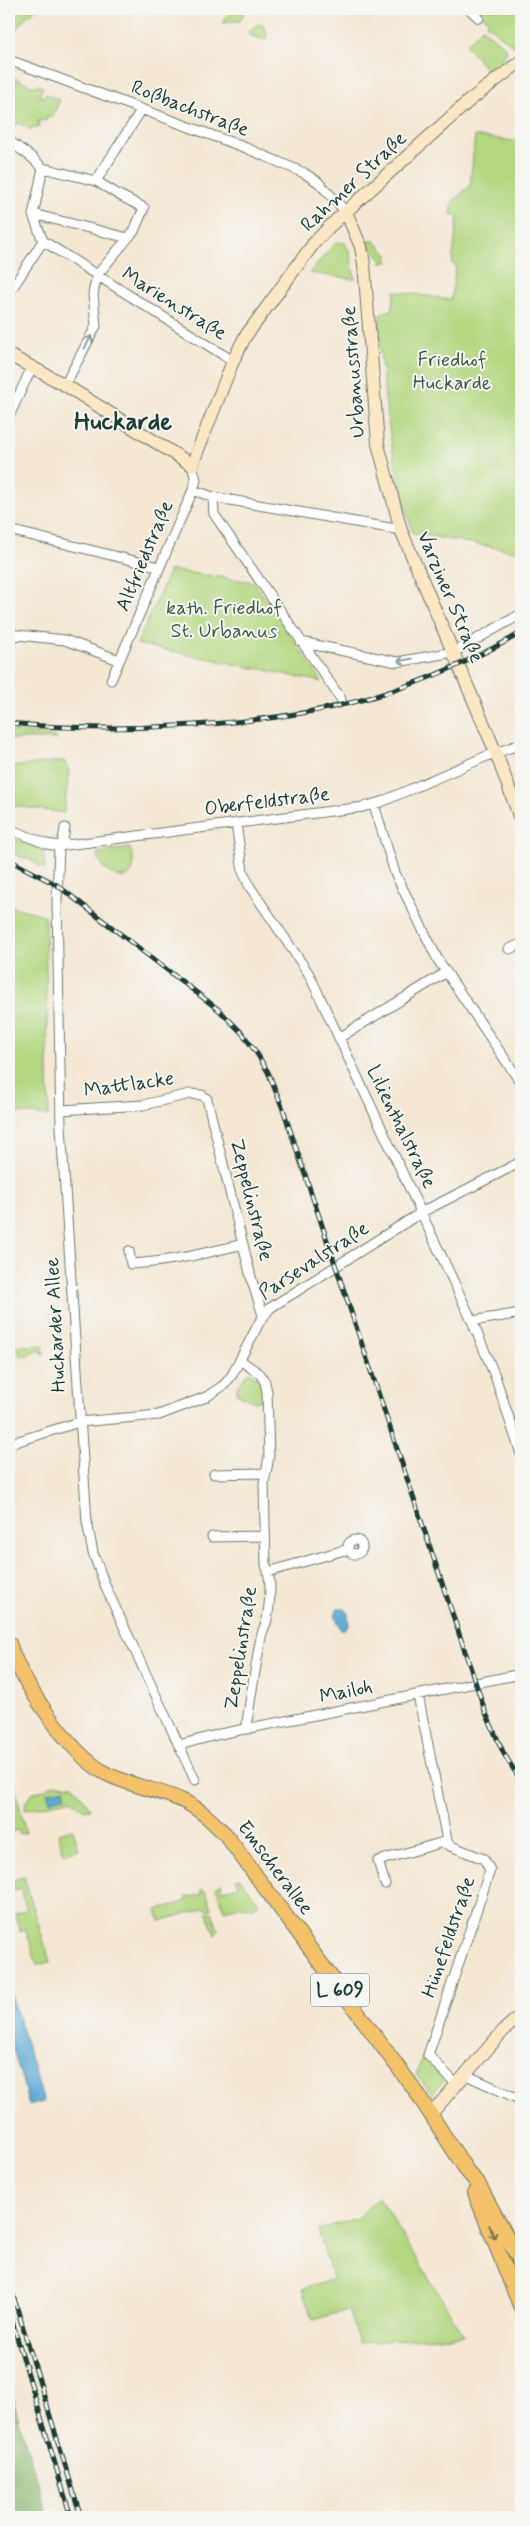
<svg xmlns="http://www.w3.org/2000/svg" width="530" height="2526" font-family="Mynerve,sans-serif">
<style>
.green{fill:#b4d77f;stroke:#6a8a5a}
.forest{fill:#8fb86e;stroke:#577a51}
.water{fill:#5ba9d4;stroke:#3d7384}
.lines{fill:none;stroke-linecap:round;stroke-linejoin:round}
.street-casing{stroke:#6a786c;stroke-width:11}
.secondary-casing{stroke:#6a786c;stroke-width:14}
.primary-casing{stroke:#6a786c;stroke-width:16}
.street{stroke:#fff;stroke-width:9}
.secondary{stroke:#fae7c3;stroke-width:12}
.primary{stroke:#f3c26a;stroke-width:14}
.rail-casing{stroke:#1f3d34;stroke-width:5}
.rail{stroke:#f6f6f2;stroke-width:3;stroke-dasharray:9;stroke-linecap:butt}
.oneway{stroke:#8f9e9a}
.oneway2{stroke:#7e794c}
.labels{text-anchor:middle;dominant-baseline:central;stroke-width:4;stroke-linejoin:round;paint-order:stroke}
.shield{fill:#f6f6f2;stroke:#60746d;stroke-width:1}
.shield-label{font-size:19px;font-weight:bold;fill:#1f3d34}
.street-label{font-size:20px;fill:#1f3d34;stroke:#f6f6f2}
.park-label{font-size:20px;fill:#3d5c43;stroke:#f6f6f2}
.district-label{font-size:25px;font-weight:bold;fill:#1f3d34;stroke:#f6f6f2}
</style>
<rect width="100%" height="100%" fill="#f6f6f2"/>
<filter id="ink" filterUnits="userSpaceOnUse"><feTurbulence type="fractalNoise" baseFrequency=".02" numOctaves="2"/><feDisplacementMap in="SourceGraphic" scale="10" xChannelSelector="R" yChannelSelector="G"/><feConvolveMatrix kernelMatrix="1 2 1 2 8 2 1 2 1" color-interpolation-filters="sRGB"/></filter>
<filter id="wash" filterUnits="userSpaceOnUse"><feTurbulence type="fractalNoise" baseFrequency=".0096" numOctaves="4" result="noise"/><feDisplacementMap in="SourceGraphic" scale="20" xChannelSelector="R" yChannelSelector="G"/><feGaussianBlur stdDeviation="1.12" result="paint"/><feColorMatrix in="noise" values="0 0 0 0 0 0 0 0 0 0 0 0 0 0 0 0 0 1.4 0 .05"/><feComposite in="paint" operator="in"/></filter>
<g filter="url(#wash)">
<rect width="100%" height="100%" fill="#f4e7d4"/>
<path class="green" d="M9,9h26l-5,7 -2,-2 -19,27z
M230,9h14l1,2 -5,10 -17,2z
M479,9h42v36l-6,2 -29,-23 3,-3 -8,-7z
M263,24l4,10 -2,6 -14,-4 -2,-5 7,-6z
M482,28l22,18 3,6 -3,5 -18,13 -20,-25z
M15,78l19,9 3,-2 6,2 -4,9 4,1 2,-3 15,6 -8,18 -5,-3v5l-9,1 1,6 -9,2 -12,-6 -2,3 -7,-3v-31z
M475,136l46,6v410l-108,-19c-16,-50 -25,-101 -30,-155 -2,-20 -6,-44 -2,-65l11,-3 3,-19 56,9 5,-35 -4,-1 6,-48 -7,-2 2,-13 17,-15z
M368,241h7l13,14 -1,7 -6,1v-5l-11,-10z
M339,242l6,1 5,10 5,26 -45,-6 25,-30z
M170,570l84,12 68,100 -185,-38z
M9,731l44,5 5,3h-49z
M64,761l5,9 -5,43 -55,-8v-38z
M9,837l31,12 3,3 2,17 -15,-9 -21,-8z
M130,848c15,42 -24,33 -33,8l1,-3z
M9,906l36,9 4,201 -40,-4z
M43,1345l1,10 -3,-5 -21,8 -2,-12z
M248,1372c13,5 15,16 16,28l-9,2 -19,-9 1,-5z
M9,1763l17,70 -6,1 -2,-4 -9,2z
M54,1784l19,1 18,24 -7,1 -12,-11 -47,11 1,-9 7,-9 12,-2z
M73,1829l6,20 -15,5 -6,-21z
M24,1877l26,85 -13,3 -11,-35 -6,2 -5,-18 12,-4 -7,-22 -11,4v-11z
M240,1878l19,25 -7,5 -11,-2 -17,4 -8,-23 5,-4 2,7 15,-4 -2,-7z
M203,1889l3,3 6,17 -5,1 -1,-2 -46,13 -3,-11 30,-9 -1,-3 16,-4 -1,-4z
M212,1912l6,18 -3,5 -8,-22z
M422,2058h2l22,21 -14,15 -16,-19z
M379,2197l85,138 -105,8 -11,-33 -35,10 -11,-31 31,-9 -15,-50 39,-12z"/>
<path class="forest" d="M9,2387l39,130h-39z"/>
<path class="water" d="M337,1609h7l4,4 1,13 -5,4h-3l-6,-14z
M64,1788l2,8 -16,5 -3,-8z
M9,1987l35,115 -15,3 -20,-70z"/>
</g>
<g filter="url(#ink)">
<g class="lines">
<defs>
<path id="street" d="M469,9l10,9
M9,60l237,88 58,25 14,9 28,30
M9,141l21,15 13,12 53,13 23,14
M96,181l46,-72
M33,214l95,24
M43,241l190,120
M43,241l-10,-26 10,-47
M9,293l34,-52
M65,385l31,-59 -3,-32 4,-19 37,-44 10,-23 -23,-12
M9,416l23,-49
M193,490l20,7 188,33
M213,497l1,17 127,185
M9,530l150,37
M9,634l56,6 54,20
M301,642l96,20 57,-10 67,-38
M9,655l1,-21
M111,680l82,-190 3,-10 -4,-15
M374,805l21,68 43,87 83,123
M236,823l7,49 7,15 59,87 163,347 23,55 26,78
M9,829l38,15 12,2 304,-39 18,-5 106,-46 34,-12
M62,845l3,-17
M59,846l-2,55 4,226 26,395 6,31 14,37 88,190
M509,949l12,-5
M339,1038l106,-65
M61,1110l82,-5 47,-11 12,1 5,4 45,182 11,34
M129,1251l2,13c39,-2 75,-11 112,-20
M472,1321l49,-8
M240,1360l20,14 5,8 2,10 2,65 -5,26 2,82c6,15 4,37 1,54 -1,6 -5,12 -6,18 -5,28 -10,57 -14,85l1,7
M9,1444l70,-22 80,-7 47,-18 18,-12 8,-10 27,-52 11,-15 152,-96 99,-50
M214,1474l51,-1
M212,1537l53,-1
M348 1547a7 7 0 1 1 14 0a7 7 0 1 1-14 0Z
M268,1572l80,-23
M418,1695l30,150 36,14 6,11 -62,185 29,30
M179,1745l41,-11 301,-60
M385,1884l-7,-23 69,-20
M466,2075l55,25"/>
<path id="secondary" d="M346,212l15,35 3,17 14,180 23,86 95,223 25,68
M9,355l56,30 127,80 41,-104 12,-24 69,-94 17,-18 139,-125 51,-39
M431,2114l73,-84 17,-15"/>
<path id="primary" d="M9,1643c12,39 60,110 96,130 24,13 53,16 78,28 17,8 29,20 42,33l190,256 52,81 12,14 42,78
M475,2193l46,115"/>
</defs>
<use href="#street" class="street-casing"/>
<use href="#secondary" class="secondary-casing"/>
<use href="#primary" class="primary-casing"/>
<use href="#street" class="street"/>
<use href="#secondary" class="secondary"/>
<use href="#primary" class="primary"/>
<defs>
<path id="rail" d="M9,723c55,6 110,6 166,3 133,-6 229,-27 346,-93
M9,860l48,25 162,125 23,23 14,19 12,20 15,37 202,602 19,43 17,27
M9,2282l72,235
M9,2311l62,206"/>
</defs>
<use href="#rail" class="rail-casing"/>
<use href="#rail" class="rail"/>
</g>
<defs><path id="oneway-shaft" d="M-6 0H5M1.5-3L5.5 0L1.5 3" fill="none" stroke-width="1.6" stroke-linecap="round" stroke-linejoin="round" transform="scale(1.25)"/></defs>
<g class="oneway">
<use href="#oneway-shaft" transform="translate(88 342) rotate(-62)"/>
<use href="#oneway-shaft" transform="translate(405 660) rotate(170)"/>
</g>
<use class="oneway2" href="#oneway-shaft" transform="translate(492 2232) rotate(69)"/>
</g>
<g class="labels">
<rect class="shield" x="311" y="1973.5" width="58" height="33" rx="4"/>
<g class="shield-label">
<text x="340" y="1990">L 609</text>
</g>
<g class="street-label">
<text transform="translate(190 109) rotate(21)">Roßbachstraße</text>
<text transform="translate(354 182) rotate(-43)">Rahmer Straße</text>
<text transform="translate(174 304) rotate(32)">Marienstraße</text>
<text transform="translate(354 372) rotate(-94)">Urbanusstraße</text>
<text transform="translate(145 556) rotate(-67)">Altfriedstraße</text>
<text transform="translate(450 597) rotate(67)">Varziner Straße</text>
<text transform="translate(267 802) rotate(-7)">Oberfeldstraße</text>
<text transform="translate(129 1085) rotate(-8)">Mattlacke</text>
<text transform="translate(401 1127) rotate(64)">Lilienthalstraße</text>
<text transform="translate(251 1200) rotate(76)">Zeppelinstraße</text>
<text transform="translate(314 1261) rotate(-33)">Parsevalstraße</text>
<text transform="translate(56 1325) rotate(-93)">Huckarder Allee</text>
<text transform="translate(241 1648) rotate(-81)">Zeppelinstraße</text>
<text transform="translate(346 1692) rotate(-12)">Mailoh</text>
<text transform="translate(275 1868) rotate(53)">Emscherallee</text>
<text transform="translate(449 1937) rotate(-71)">Hünefeldstraße</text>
</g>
<g class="park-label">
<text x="452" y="360">Friedhof<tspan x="452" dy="23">Huckarde</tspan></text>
<text x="224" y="608">kath. Friedhof<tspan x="224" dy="23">St. Urbanus</tspan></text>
</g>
<g class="district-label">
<text x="123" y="422">Huckarde</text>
</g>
</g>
<rect width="530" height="2526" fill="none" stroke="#f6f6f2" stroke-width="30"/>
</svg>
